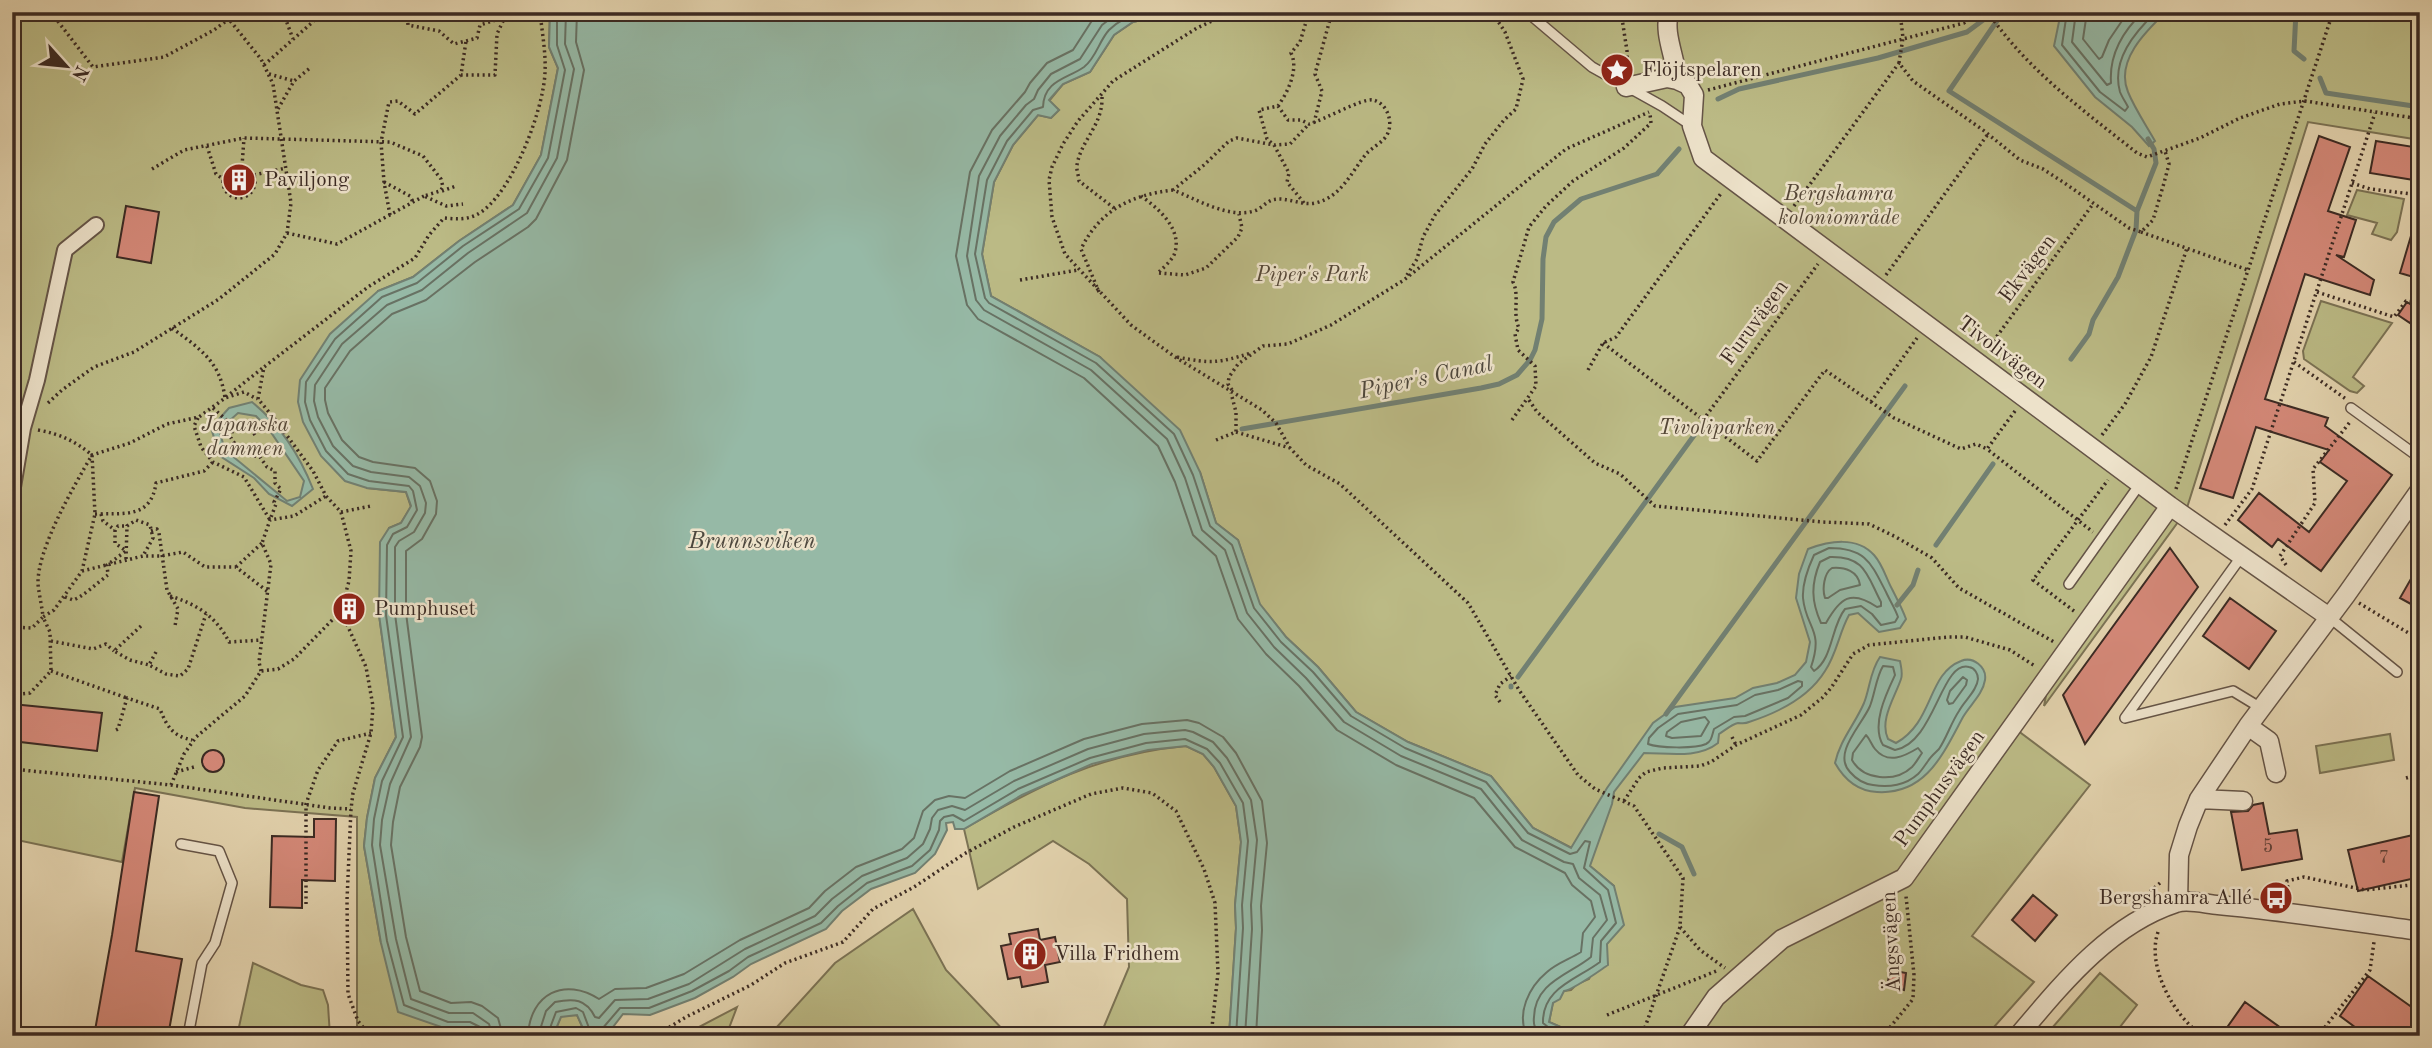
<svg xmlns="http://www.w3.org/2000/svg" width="2432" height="1048" font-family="'Old Standard TT',serif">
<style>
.green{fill:#bbba85;stroke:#7b7254;stroke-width:2}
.water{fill:#96b9a6;stroke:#728072;stroke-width:2;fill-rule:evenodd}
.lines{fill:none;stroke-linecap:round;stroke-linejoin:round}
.shore{stroke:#687264;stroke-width:2}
.stream{stroke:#728072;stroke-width:5}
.building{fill:#d48878;stroke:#3b2a23;stroke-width:2}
.service-casing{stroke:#655446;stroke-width:12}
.pedestrian-casing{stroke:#655446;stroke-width:18}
.minor-casing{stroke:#655446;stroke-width:21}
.path{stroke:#3b2a23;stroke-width:3.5;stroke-dasharray:2 3.5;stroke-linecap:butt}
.service{stroke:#ede2ca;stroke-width:9}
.pedestrian{stroke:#ede2ca;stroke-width:14}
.minor{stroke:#ede2ca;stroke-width:18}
.labels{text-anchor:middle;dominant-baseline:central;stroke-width:5;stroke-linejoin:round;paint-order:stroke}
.number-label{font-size:18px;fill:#614238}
.poi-label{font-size:21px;fill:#3b2a23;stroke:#ede2ca;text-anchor:start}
.park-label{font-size:21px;font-style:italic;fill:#554737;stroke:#ede2ca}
.street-label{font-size:21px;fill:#3b2a23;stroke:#ede2ca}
.water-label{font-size:23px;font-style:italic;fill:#4d473d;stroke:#ede2ca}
</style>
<rect width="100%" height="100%" fill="#e3d3ae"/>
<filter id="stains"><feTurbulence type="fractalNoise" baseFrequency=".00286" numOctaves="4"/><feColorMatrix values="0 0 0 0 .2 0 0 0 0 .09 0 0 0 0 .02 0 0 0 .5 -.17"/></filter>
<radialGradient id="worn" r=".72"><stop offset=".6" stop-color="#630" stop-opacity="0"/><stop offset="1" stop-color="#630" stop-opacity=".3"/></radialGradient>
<path class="green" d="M12,12h538l-1,35 9,21 -17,87 -28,50 -54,36 -46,36 -35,14 -11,197 39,4 5,15 -10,16 -12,5 -10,87 17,122 -21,41 -8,40 -3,28 17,97 66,86 22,-1 13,8h-125v-219l-112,-9 -110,-20 -13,74 -110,-23z
M1154,12h1266v128l-112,-18 -122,389 -142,195 5,-27 -36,48 77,58 -118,151 62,46 -48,54h-419l-4,-8 -14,-6 4,-20 11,-11 7,-1 6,-6 12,-5 18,-35 7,-58 -24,-20 -18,-18 -39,-20 -42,-52 -83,-34 -52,-30 -38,-45 -32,-30 -27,-33 -21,-64 -22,-17 -16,-51 -100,-115 -109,-61 -9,-42 12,-72 19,-37 25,-30 13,3 8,-8 -10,-9 14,-17 27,-12 24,-37 19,-13 18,-4z
M2357,190l47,9 -7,33 -6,8 -19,-6 5,-11 -30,-8z
M2321,301l71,22 -39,54 11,9 -7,7 -7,-2 -46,-32 -1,-8z
M2390,734l4,26 -74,13 -4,-27z
M1186,746l17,8 11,13 22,39 5,36 -6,63 1,23 -7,108h-129l29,-69 -2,-68 -38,-35 -36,-23 -75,48 -14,-60c75,-44 135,-75 222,-83z
M913,909l33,61 63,66h-200l-33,-8 59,-65z
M253,963l48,22 22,5 5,15 2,31h-93z
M2100,973l37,32 -24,31h-68z
M737,1007l-11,29h-44z
M577,1015l9,20 5,1h-38l8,-20z"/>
<path class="water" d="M550,12h604l-3,6 -18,4 -19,13 -24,37 -27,12 -14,16 10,10 -8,8 -13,-3 -25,30 -19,37 -12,72 9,42 109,61 80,73 20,42 16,51 22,17 22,64 26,33 32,30 38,45 52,30 83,34 42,52 38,20 36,-60 46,-65 22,-16 60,-9 18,-10 24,-5 18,-8 11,-13 4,-20 -14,-44 3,-24 9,-25c21,-8 49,-13 66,6 9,10 12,23 18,34 5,10 10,19 14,30l-6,9 -21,4 -21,-19 -9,2c-10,18 -12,38 -24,56 -16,26 -48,42 -76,51 -4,2 -7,1 -11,1 -6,1 -14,8 -19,11l-1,9c-20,16 -50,10 -74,10l-30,39 -2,12 -22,62 24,20 10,39 -17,19 1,21c-9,6 -35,25 -44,26l-4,8 -7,4 -4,19 14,6 4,8h-338l7,-108 -1,-23 6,-63 -5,-36 -22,-39 -11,-13 -17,-8 -38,4 -56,14 -70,31 -58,34h-9l-2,-7 -7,1 1,7 -12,24 -20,19 -44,16 -29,22 -16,18 -75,35 -18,13 -38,21 -45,17 -27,-1 -17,22 -20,-1 -9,-20 -16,2 -8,19h-71l-13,-8 -22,1 -49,-17 -17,-69 -17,-97 3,-28 8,-40 21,-41 -17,-122 1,-73 9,-14 12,-5 10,-17 -5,-14 -39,-4 -22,-7 -24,-25 -18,-34 -5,-20 2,-22 30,-46 48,-43 35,-14 46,-36 54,-36 28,-50 17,-87 -9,-21z
M2061,12h105c-20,19 -51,49 -38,80 7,17 18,33 27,49l-6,5 -17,-19 -37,-30 -41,-51z
M252,402c28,23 48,54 61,87l-21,17 -23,-12 -15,-16 -34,-22 -9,-28 18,-20zM238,413l18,3 14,15 34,50 -4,16 -13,4 -62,-51 -6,-20z
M1880,657l20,4c1,6 3,12 1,18 -6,18 -22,41 -13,60l8,4c38,-21 31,-69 65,-82 12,-5 26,6 24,19 -2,14 -15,25 -22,37 -20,37 -37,78 -86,75 -20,-1 -33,-13 -42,-29 5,-23 20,-39 29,-60 6,-15 6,-32 16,-46z"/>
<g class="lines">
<path class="shore" d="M1101,12l-8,7 -20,31 -26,13 -17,20 -5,9 -33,38 -22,42 -14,84 11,49 11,14 106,59 74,68 17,36 18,53 23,21 22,63 28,35 33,32 38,44 59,35 78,33 41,49 50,26 7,12 19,16 4,16 -12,16 -2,19c-11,7 -24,11 -34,20 -18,15 -31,41 -20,64
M1119,12l-17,13 -22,34 -29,15 -13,16 -4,9 -8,6 -26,31 -21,40 -12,80 9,44 8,10 107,60 76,69 18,39 17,52 23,20 22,63 27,34 32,31 38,44 57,34 80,33 41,51 42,22 9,2 6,14 21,17 7,25 -14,18 -2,19c-22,18 -56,25 -57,60 -1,8 1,13 8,19
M1143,12c-12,3 -25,9 -34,18 -10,11 -13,28 -25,37 -17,12 -40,13 -41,40l-10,3 -26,31 -20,39 -12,74 10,44 4,5 107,60 78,71 19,41 17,51 22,19 22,63 27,34 32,30 38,44 54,32 81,34 42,51 42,21 7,-2 8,-11 5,1 -6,26 24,22 8,33 -15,18 -1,21c-24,18 -58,26 -57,61l16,13
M2067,12l-5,33 38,47 25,19 3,-4c-2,-4 -6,-10 -8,-15 -9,-32 15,-60 36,-80
M2076,12l-4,30 35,43 4,-2c-2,-28 12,-52 32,-71
M2087,12l-4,27 16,20 3,-2 7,-17 19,-28
M1829,548c37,0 42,15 57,44 4,9 9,16 12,25l-3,5 -14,3 -9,-11 -11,-8 -16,3c-14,17 -12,50 -31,62l-3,-4c13,-38 -5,-38 -8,-69 -1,-15 5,-30 11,-43z
M1830,557c36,-1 37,19 51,45v4l-4,1c-26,-18 -37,-9 -51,16h-5c-10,-22 -10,-39 -1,-61z
M1832,568c13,-1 26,3 28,17l-20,5 -12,8h-3c-3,-9 -1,-25 7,-30z
M1883,666l10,1 2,8c-9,19 -24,50 -12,70l12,5c40,-7 46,-90 74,-83 6,1 9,7 9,12 -1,12 -14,22 -19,32 -8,12 -12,26 -20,38 -4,4 -8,7 -11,12 -3,4 -6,9 -10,13 -12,11 -29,14 -45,11 -8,-1 -17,-6 -23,-13 -18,-19 12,-47 20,-66 5,-13 6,-28 13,-40z
M1963,677l4,3 -1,5 -13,18 -4,1 -2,-4 3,-9z
M1798,681l4,1v4l-14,12 -43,18 -11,1 -20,12c-2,6 -2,12 -8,15 -11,5 -48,4 -58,0l1,-6 9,-10 20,-14 59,-9 18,-10 23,-5z
M1705,717l4,5 -8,14 -29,2 -6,-2 1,-4 14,-10z
M1866,735c4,4 5,9 9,14 13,16 30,7 43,-1l4,5c-3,4 -6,10 -10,14 -17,16 -49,13 -60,-7l1,-7z
M484,1036l-2,-8 -12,-6h-22l-44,-17 -17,-64 -15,-96 2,-26 8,-38 21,-44 -17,-122 1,-70 6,-11 14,-7 10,-17 -4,-19 -4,-5 -40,-5 -21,-7 -22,-23 -16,-31 -5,-18 1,-20 29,-43 47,-42 35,-14 46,-37 56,-37 29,-51 17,-88 -8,-25v-33
M493,1036l-4,-12 -16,-11h-24l-38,-14 -15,-60 -16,-94 2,-25 8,-36 21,-47 -16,-123v-67l4,-6 15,-9 11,-19 1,-10 -6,-17 -11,-9 -38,-5 -18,-6 -20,-20 -15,-29 -4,-16 1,-16 27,-41 45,-39 35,-15 46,-37 59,-40 30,-55 17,-89 -9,-25 1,-32
M503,1036l-5,-18 -16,-12 -11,-4 -20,1 -31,-12 -14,-54 -15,-92 2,-23 7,-35 20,-40 2,-10 -16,-124v-62l16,-12 14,-25 1,-13 -7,-20 -15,-13 -42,-6 -14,-5 -17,-17 -14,-27 -3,-13v-12l25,-37 42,-37 34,-14 49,-38 53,-35 8,-8 31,-59 17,-90 -8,-28 1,-30
M528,1036c2,-43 37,-59 71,-37l16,-10 31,-1 38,-14 56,-34 69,-32 16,-17 31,-24 46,-18 12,-11 9,-27 12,-11 14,-4 16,2 45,-27 74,-32 58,-15 45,-4 12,3 24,14 13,16 26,48 5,42 -6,63 1,24 -6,106
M538,1036l8,-25 9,-9c19,-4 31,-3 40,15l4,1 16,-18 33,-1 41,-15 56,-35 70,-33 17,-17 30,-23 45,-18 16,-14 7,-15 2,-11 6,-8 14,-4 13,4 49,-29 74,-32 56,-15 41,-4 8,2 20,10 14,16 24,42 6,40 -6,65 1,24 -7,107
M547,1036l9,-24 20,-4 7,4 9,24
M601,1036l1,-7 18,-21h29l43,-17 37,-20 19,-14 73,-34 17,-17 29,-23 45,-17 18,-16 9,-20 1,-9 4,-4 9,-2 11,6 54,-32 72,-31 56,-15 39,-4 22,10 13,14 23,40 5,38 -6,64 1,23 -7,108"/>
<path class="stream" d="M2003,12l-54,79 188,120
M2296,12l-2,39 10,8
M2320,78l6,15 94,14
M1718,99l21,-10 139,-31 89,-26 27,-20
M2071,359l18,-25 4,-14 25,-43 18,-47 1,-19 19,-48 -2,-14 -6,-10
M1242,429l239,-41 18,-4 18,-9 13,-15 5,-10 7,-31 1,-60 3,-22 8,-15 27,-23 76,-25 22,-25
M1936,545l57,-81
M1897,605l16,-20 5,-15
M1518,677l188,-258
M1511,687v-1
M1666,714l239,-328
M1659,834l23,13 12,27"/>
</g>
<path class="building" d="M2319,136l31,11 -22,64 28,9 -12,37 -8,-2 38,25 -4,15 -65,-21 -40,125 63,19 -3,8 67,49 -71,96 -43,-32 -6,8 -34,-27 21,-27 50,39 38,-51 -27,-19 9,-12 -73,-23 -23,71 -33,-10z
M2376,141l44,7v33l-50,-8z
M241,172l8,6 -5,9 -7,1 -9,-5 7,-10z
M126,206l33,6 -8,51 -34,-6z
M2416,219h4v60l-20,-6z
M2407,302l12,8 -9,13 -12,-8z
M2170,548l28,39 -113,157 -22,-49z
M2420,563v46l-20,-11z
M2230,598l46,33 -27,38 -46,-33z
M12,704l90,9 -5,38 -85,-10z
M202 761a11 11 0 1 1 22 0a11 11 0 1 1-22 0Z
M134,792l25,4 -23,155 46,8 -14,77h-74l18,-101z
M2263,803l6,31 28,-4 5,29 -60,11 -11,-58 17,-1 5,-6z
M314,819h22l-1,62 -33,-1v28l-32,-1 2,-71 42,1z
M2413,835l7,31v11l-62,14 -10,-41z
M2033,895l24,20 -22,26 -23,-21z
M1038,929l2,11 15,-3 5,25 -15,3 3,17 -26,5 -2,-10 -12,2 -7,-33 10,-2 -2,-10z
M1890,970l16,3 -2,17 -17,-3z
M2368,976l52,37v4l-14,19h-39l-27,-20z
M2245,1002l47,34h-71z"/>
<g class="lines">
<defs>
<path id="service" d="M1527,12l65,55 70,39 30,20
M2351,408l69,50
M2241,557l-116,161 108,-27 28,17
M2069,584l71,-100
M2329,617l68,55
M181,844l38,7 13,32 -17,60 -13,20 -14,73"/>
<path id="pedestrian" d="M12,493l11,-65 14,-48 28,-130 31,-25"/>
<path id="minor" d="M1669,12c-6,23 7,45 8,68
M1626,87l41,-9 10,2 11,5 6,10 -2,31 11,32 467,348 159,111
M2248,726l21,15 7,32
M2199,799l44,2
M2178,902l1,-47 9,-29 11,-27 49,-73 98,-131 74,-105
M1689,1036l27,-39 66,-58 122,-61 266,-372
M2018,1036c44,-52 91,-111 158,-133 11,-4 30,1 42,2 68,6 135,17 202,26"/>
</defs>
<use href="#service" class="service-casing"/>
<use href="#pedestrian" class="pedestrian-casing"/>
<use href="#minor" class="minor-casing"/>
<path class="path" d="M54,12l-1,3 40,52 71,-10 50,-27 12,-9 5,-9
M283,12l10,27
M407,12l1,13 31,6 15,13 23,-6 3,-13 25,-8 -8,17 -2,41h-34l5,-34
M1231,12l-34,16 -84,53 -35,40 -15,23 -11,23 -3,13 3,37 13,37 66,71 44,32 87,53 14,13 14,25 16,17 34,19 128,119 51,87 59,85 17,14 39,17 49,72 -3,49 -38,109
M1621,12l6,39v18
M1900,12l3,26 -4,25 14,18 70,49 37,30 23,9 20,13 66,46 12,4 12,-12 11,-37 5,-19 -4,-13
M1988,12c39,58 95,98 149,141l10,4 53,-19 40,-20 40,-14 25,-3 115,18
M12,19l65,-7
M264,65l60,-53
M269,74l25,7
M1708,90l256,-67 13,-11
M1102,97c1,28 -21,43 -25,68 -1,4 2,12 2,16l35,27
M1278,106c10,-14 21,-37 13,-53l9,-11 9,-30
M278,109l16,-28 16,-13
M1314,123l8,-32 -7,-17 17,-62
M207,146l9,28 7,5
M223 182a16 16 0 1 1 32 0a16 16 0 1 1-32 0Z
M242,166l2,-28
M12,168v1
M152,169l32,-19 60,-12 146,4 33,14 18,23 2,8 -3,4 -16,5 22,10 17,-2
M254,175l32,-7
M384,182l26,14 3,6
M2352,183l18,6 50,6
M442,191l14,-5
M1141,196c17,12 43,34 33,59 -3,6 -10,12 -15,17
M1304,203l-17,-21 2,-9 -15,-28 -7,-6 -8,-29 19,-4 10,14h13l8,4c15,-4 53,-26 64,-24 14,3 21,22 14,35 -4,7 -14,12 -20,18 -16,19 -25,44 -52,50 -14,3 -29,-7 -43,-3 -6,2 -11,9 -18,11 -25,8 -58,-12 -81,-21l31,-25 25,-24 8,-3 37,7 16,-1 19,-20
M1794,206l105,-143
M390,215l-6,-33 -3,-40 8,-40 9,-1 17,13 46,-39
M2141,232l107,38
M287,233l50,11 87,-48
M1159,273l26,2 21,-7 32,-31 4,-9 -3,-14
M1407,275l10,-16 6,-22 12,-22 37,-46 13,-25 19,-24 12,-11 7,-30 -18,-47 -13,-20
M1886,275l102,-141
M1020,280l58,-10
M1099,292l-18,-43c19,-39 50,-54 92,-59
M2317,292l77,25 12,-16 14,2
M172,328c28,21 48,33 53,70
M1603,343l154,118 68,-91 69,48 67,31 15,-5 11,5
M1987,350l106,-146
M1177,357c35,7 41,6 74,-4
M2294,362l52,37
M1588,370l15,-27 13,-6 106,-145
M1232,390l-4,-6 1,-7 9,-13 25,-18 25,-2 43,-19 73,-45 162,-131 83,-37
M226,397l38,-30
M1529,400l8,12 58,51 25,11 35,32 167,16 47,2 27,13 36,21 27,30 95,54
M1871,402l46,-64
M48,403l14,-13 32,-23 40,-15 85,-53 56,-45 12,-21 4,-30 -18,-119 -12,-25 -38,-47
M213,408l20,18
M2015,411l-28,38 106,83
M198,418l-4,8 7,21 12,15 31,15 26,43
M1512,420l24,-34 -1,-20 -17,-16 -3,-16 4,-6c-7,-15 1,-32 -6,-46l16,-55 17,-21 27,-25 51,-33 27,-25 -1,-9
M1703,420l115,-156
M38,430c22,4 37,11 54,25l3,59 -13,57 -28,39 -11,7c-1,-11 -4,-22 -5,-33 -1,-35 36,-98 54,-129l38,-12 37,-19 32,-7 26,-19 19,-6 13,7
M1236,432l54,16
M255,435l-7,-9 -9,-3 -6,3 -2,12 11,16 18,3 7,10 8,4v12l6,6 -7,13 2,2 -6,16
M2102,435l23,-31 26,-47 36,-109
M1216,440l20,-8v-20l-5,-19
M2176,489l157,-477
M341,512l30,-6
M95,514c29,-1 56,5 61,-31l48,-12 9,-9
M101,514l2,7 12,9
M2225,525l27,-36 123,-376
M151,531l6,-2 2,4 8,57 11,19 -3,17
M126,559l1,-33 9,-6 14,5 3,13 -10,18
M2286,565l-6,-9 35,-53 -2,-34 37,-47
M236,567l26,-24
M82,571l61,-15h18l22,-4 22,15h31l31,24
M170,596c26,8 46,20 59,46l33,-2
M65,597l8,3c10,-3 25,-18 35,-25l-1,-10 19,-14 -11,-8v-13l3,-4h9
M2359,603l61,37
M2074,611l-41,-31 75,-100
M141,626l-27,25 16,9 19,5
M12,627l20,1 11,-11 7,15 1,39 -21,22 -18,2
M51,641l42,8 13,-5 8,7
M156,652l-7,13 17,9 14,2 8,-7 18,-55
M51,671l76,27
M261,671l-2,-9 12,-98 -9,-21 8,-23 24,-4 32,-20
M1500,702l-5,-7 5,-11 11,-8
M116,730l2,-1 9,-31 33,11c7,18 13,27 32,31
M1732,737l4,8
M12,769l159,16 159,23 21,1
M176,772l18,-5
M2406,778l14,-4
M171,785l13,-31 12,-17 49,-41 16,-25 17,-2 16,-10 46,-47
M1624,801l15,-23 7,-6 17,-4 37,-2 11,-4 25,-17 65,-30 21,-17 9,-10 22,-34 16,-9 79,-8h17l45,13 25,16
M2146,895l14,-12
M2289,898l-2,-17 17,-4 61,13 55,-6
M306,904v-100l12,-34 20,-29 33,-8
M1680,927l20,23 25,18
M2158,932c-12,34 16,85 45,104
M1607,1015l112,-45
M2326,1027l14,9
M370,1036l-12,-15 -10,-27 -1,-94 4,-91 2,-16 18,-60 2,-27 -7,-39 -25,-56 8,-30 2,-30 -10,-39 -15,-16 -13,-25 -39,-53 -16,-19 6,-32 104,-80 47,-29 14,-23 15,-17c11,1 22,2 32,-3 35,-17 68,-106 69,-143 1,-19 -3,-40 -5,-60
M655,1036l31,-19 65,-32 34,-22 58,-21 30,-33 41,-22 50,-33 50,-27 77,-33 32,-6 29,5 24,18 28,58 11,34 3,70 -7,63
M1883,1036l30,-37 1,-24 -8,-79
M2318,1036l52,-66 4,-28"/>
<use href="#service" class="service"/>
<use href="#pedestrian" class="pedestrian"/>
<use href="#minor" class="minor"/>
</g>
<defs>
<symbol id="sight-disc" viewBox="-11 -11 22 22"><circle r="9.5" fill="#8f2418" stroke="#ede2ca"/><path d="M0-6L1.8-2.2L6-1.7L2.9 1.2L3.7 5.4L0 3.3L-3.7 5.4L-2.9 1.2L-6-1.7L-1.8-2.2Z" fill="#fff"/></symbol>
<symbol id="building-disc" viewBox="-11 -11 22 22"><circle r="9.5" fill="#8f2418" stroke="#ede2ca"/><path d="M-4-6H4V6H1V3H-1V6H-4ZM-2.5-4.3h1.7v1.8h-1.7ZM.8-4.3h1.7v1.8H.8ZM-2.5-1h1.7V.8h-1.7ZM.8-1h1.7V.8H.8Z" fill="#fff"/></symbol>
<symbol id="bus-disc" viewBox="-11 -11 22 22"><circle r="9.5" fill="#8f2418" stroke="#ede2ca"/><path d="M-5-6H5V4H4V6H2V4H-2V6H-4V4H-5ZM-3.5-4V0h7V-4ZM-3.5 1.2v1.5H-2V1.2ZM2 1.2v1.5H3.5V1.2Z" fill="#fff"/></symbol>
</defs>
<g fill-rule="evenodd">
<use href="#sight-disc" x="1598" y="51" width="38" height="38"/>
<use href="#building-disc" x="220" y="161" width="38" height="38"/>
<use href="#building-disc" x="330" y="590" width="38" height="38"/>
<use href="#bus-disc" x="2257" y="879" width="38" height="38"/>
<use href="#building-disc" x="1011" y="935" width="38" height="38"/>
</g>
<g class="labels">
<g class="number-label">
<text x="2268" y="847">5</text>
<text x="2384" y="858">7</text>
</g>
<g class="poi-label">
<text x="1642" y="70">Flöjtspelaren</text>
<text x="264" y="180">Paviljong</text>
<text x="374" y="609">Pumphuset</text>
<text x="2252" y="898" text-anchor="end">Bergshamra Allé</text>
<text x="1054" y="954">Villa Fridhem</text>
</g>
<g class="park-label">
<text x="1839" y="194">Bergshamra<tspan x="1839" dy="24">koloniområde</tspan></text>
<text x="1312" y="275">Piper's Park</text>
<text x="245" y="425">Japanska<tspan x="245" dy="24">dammen</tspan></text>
<text x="1717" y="428">Tivoliparken</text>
</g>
<g class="street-label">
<text transform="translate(2028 269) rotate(-53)">Ekvägen</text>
<text transform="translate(1755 323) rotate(-54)">Furuvägen</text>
<text transform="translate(2002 353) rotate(37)">Tivolivägen</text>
<text transform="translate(1940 789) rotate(-54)">Pumphusvägen</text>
<text transform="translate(1892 942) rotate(-93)">Ängsvägen</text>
</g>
<g class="water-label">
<text transform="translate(1426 378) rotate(-12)">Piper's Canal</text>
<text x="752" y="541">Brunnsviken</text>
</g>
</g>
<rect width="2432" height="1048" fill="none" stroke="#e3d3ae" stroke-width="42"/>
<rect x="14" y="14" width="2404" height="1020" fill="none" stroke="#3b2a23" stroke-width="3.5"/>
<rect x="21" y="21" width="2390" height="1006" fill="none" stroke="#3b2a23" stroke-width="2"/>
<g transform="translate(66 66) rotate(117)" stroke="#ede2ca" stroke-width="5" paint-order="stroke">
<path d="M0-5L12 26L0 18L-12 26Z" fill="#3b2a23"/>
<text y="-10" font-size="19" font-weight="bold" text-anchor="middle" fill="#3b2a23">N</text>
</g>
<rect width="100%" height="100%" filter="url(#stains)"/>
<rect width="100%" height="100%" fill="url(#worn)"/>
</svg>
